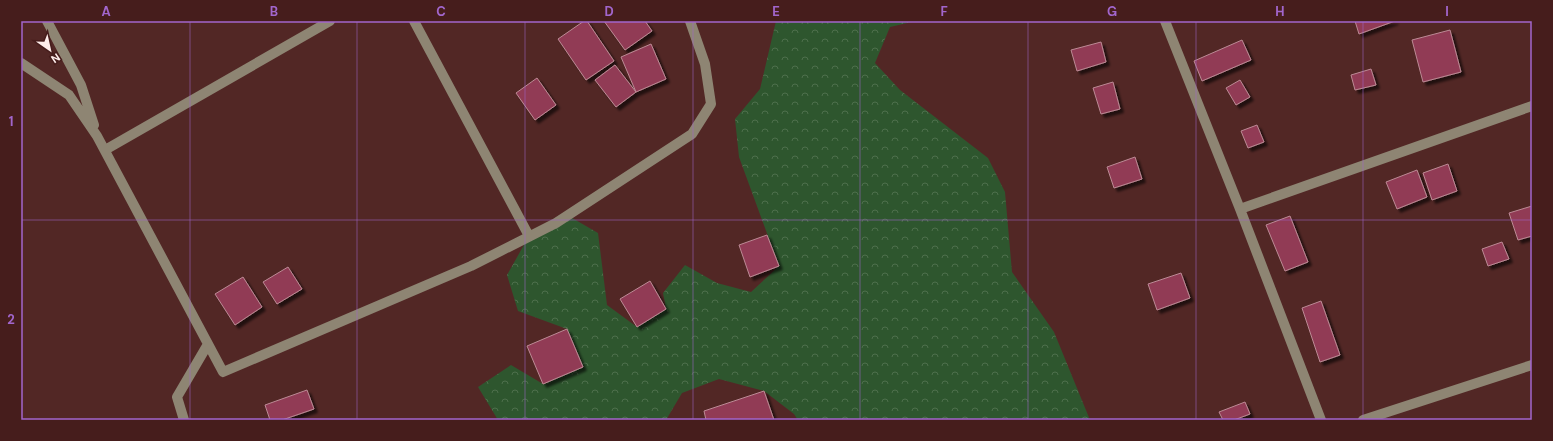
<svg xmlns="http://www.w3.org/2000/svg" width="1553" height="441" font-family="'DM Sans',sans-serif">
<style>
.forest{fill:url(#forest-crowns)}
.building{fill:#913b55;stroke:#bc8a95;filter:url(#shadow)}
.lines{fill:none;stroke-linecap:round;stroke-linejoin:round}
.minor{stroke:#8e8573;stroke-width:10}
.grid{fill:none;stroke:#a266cc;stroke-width:1;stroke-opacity:0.55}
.neatline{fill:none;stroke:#a266cc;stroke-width:1.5}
.grid-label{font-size:13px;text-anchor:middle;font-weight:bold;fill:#a266cc}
</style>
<defs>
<pattern id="forest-crowns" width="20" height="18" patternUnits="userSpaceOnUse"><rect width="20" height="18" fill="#2e562e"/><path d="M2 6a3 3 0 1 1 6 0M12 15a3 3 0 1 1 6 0" fill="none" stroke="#4d6f4c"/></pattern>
<filter id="shadow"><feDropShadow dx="3.5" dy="3.5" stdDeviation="1" flood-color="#0009"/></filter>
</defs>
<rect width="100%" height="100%" fill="#522725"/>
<path class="forest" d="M776,21h140l-26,6 -15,36 25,27 88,68 17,34 7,80 42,60 36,88h-292l-4,-6 -30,-23 -45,-12 -37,14 -16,27h-168l-20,-33 33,-22 32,19 40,-17 -16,-38 -49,-18 -11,-36 18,-32 42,-28 31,18 9,72 30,22 29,-18 -3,-16 22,-28 32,18 34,9 28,-26 -40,-109 -4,-38 25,-30z"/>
<path class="building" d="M584,21h3l27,40 -28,19 -28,-41z
M604,21h41l7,10 -27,19z
M1355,21h40l-36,13z
M1450,30l11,42 -38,10 -11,-42z
M1242,40l9,20 -49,21 -8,-20z
M1101,42l5,20 -29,9 -6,-21z
M651,44l15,35 -30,13 -15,-35z
M615,65l21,27 -20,15 -21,-27z
M1371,69l5,16 -21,5 -4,-15z
M537,78l19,27 -21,15 -19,-27z
M1240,80l10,17 -14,8 -10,-17z
M1113,82l7,27 -19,5 -8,-26z
M1257,125l7,17 -16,6 -7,-17z
M1135,157l7,22 -28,9 -7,-21z
M1448,164l9,27 -25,9 -9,-27z
M1417,170l10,27 -30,12 -11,-27z
M1532,206v30l-14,4 -9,-27z
M1290,216l18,46 -23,9 -19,-46z
M767,235l12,31 -29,11 -11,-32z
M1502,242l7,17 -21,7 -6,-17z
M288,267l14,22 -25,15 -14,-22z
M1181,273l9,25 -33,12 -9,-26z
M243,277l19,30 -27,18 -20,-31z
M650,281l16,28 -29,18 -17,-28z
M1321,301l19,54 -20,7 -18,-54z
M567,329l16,38 -40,17 -16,-38z
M307,390l7,19 -32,11h-12l-5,-15z
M764,391l10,29h-68l-2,-9z
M1245,402l5,12 -16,6h-11l-4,-8z"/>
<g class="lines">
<path class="minor" d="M47,21l34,64 13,40
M414,21l115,215
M1165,21l75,188 81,211
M21,63l48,32 28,41 126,236 248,-106 85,-43 136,-89 19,-30 -6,-40 -15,-43
M105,150l225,-129
M1240,209l292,-103
M184,420l-7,-23 31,-53
M1363,420l169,-55"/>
</g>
<path class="grid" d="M190,21v399M357,21v399M525,21v399M693,21v399M860,21v399M1028,21v399M1196,21v399M1363,21v399M21,220h1511"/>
<rect width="1553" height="441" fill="none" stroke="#461d1c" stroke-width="44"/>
<g transform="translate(50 50) rotate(146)" stroke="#461d1c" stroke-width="3" paint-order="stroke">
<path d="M0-3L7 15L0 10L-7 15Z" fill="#feedeb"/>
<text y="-6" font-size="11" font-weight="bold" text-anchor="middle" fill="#feedeb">N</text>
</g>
<rect x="22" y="22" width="1509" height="397" class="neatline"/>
<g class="grid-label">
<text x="106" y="16">A</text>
<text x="274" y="16">B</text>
<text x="441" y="16">C</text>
<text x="609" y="16">D</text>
<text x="776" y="16">E</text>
<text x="944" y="16">F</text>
<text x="1112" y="16">G</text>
<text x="1280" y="16">H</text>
<text x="1447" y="16">I</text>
<text x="11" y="126">1</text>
<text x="11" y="324">2</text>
</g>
</svg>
